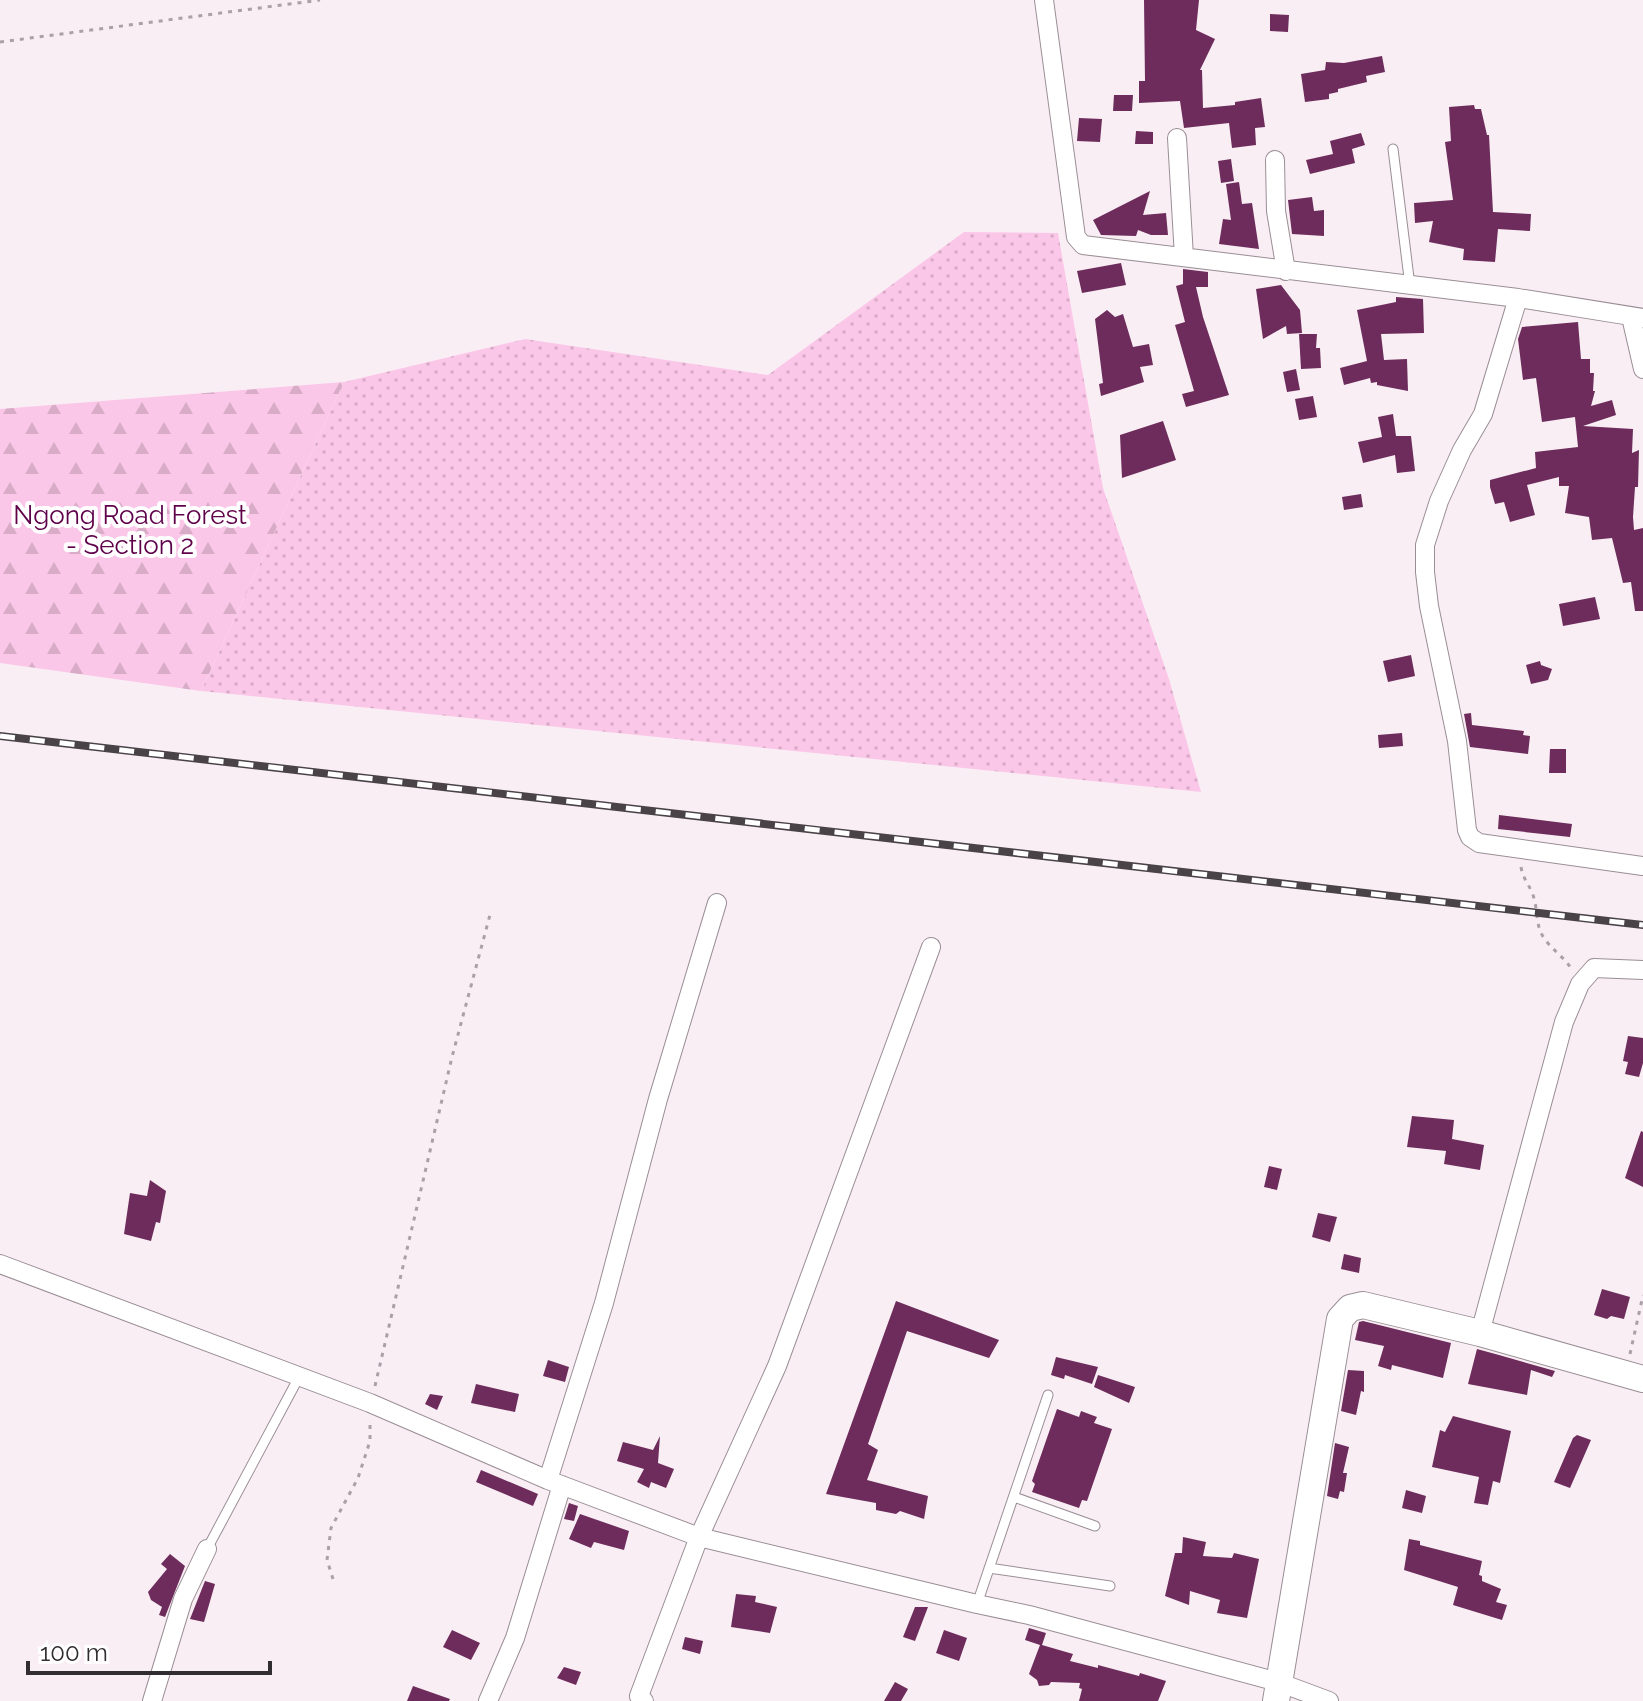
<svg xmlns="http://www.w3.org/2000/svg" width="1643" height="1701" font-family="Raleway,sans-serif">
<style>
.grass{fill:url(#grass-dots)}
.forest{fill:url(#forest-firs)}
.building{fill:#6d2c5b}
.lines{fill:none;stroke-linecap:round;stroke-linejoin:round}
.lane-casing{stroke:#9a8e95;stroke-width:11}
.street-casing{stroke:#9a8e95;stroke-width:20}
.secondary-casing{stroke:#9a8e95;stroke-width:28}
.path{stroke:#aaa0a6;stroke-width:3;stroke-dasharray:4 6;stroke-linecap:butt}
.lane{stroke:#fff;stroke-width:9}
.street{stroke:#fff;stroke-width:18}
.secondary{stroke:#fff;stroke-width:26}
.rail-casing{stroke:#494347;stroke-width:8}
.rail{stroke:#fff;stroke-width:5;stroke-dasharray:15;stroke-linecap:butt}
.labels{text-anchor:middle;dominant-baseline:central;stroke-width:8;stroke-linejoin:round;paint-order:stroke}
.park-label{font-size:26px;fill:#5e014a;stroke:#fff}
</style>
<defs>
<pattern id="grass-dots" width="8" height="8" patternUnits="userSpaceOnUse" patternTransform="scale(2)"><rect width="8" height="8" fill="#fbc7e8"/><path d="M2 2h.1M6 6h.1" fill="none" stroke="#d8abc7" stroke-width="1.8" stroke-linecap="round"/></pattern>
<pattern id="forest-firs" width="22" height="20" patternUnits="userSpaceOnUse" patternTransform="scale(2)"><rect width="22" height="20" fill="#fbc7e8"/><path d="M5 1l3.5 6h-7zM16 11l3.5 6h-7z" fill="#d8abc7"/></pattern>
</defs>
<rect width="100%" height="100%" fill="#faeef5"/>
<path class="grass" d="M964,232l94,1 45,255 66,191 32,113 -1000,-101 143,-309 181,-43 243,36z"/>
<path class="forest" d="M344,382l-143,309 -201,-28v-254z"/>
<path class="building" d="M1144,0h55l-3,30 19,9 -15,31h2l1,38 32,-3v-3l26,-4 4,29 -10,1 1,17 -24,3 -3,-25 -45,5 -4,-27 -41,2v-22h6z
M1270,14l19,1 -1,17 -18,-1z
M1382,56l3,16 -19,4 1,6 -29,7v3l-9,2v5l-24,3 -4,-28 24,-4 1,-8 18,1z
M1114,95h19l-1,16h-19z
M1474,105l1,4h6l6,26h2l4,77 38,2 -1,17 -32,-2 -3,33 -32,-2 1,-11 -35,-7 4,-21 -18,2 -1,-20 39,-3 -8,-58 6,-1 -2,-34z
M1079,118l23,1 -2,23 -23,-1z
M1136,131l17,1v12h-18z
M1361,133l4,12 -13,4 3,14 -45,11 -4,-14 27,-6 -3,-13z
M1231,159l3,22 -13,2 -3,-22z
M1239,182l3,22 10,-1 7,46 -40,-5 4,-25 8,1 -5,-36z
M1150,191l-7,24 23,-2 2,22h-17l-13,-5 -2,6 -35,-1 -8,-15z
M1312,197l2,14 10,-1v26l-32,-2 -4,-34z
M1121,263l5,22 -44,8 -5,-22z
M1183,269l25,3v15h-12l7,30 26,78 -43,12 -4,-13 12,-3 -19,-66 10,-3 -9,-36 7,-2z
M1281,285l19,25 2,23 -15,1 -1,-8 -23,13 -7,-50z
M1396,297l27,2 1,34 -43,1 3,26 23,-1 1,32 -31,-6v-3l-6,1 -1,-5 -26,7 -4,-17 27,-7 -10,-51 39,-8z
M1107,310l8,7 8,-3 10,33 16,-3 4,21 -13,2 4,15 -43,14 -2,-12 4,-1 -8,-64z
M1578,322l3,37h9v14h4l-1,18h2l-4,15 21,-6 4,15 -33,11 50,3 -1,24 7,-3 -1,37h-3l-2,30 1,13 9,-2v83h-8l-4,-29 -8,1 -11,-45 -20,2 -3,-23 -24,-4 4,-27h-10v-9l-32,8 8,30 -25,7 -6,-20 -9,2 -5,-17v-7l46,-12 -1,-16 43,-5 -3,-30 -33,5 -6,-44 -13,2 -5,-41 4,-12z
M1299,334h18l-1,14h4l1,20 -20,1z
M1296,369l4,21 -13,2 -4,-20z
M1313,396l4,21 -18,3 -4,-21z
M1393,414l3,22h15l4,35 -18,2 -2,-18 -32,8 -5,-21 24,-5 -4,-20z
M1163,421l13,39 -54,18 -2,-43z
M1361,494l2,13 -19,3 -2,-13z
M1595,597l5,22 -37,7 -4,-22z
M1411,655l4,21 -27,6 -5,-21z
M1540,661l1,4 11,4 -4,11 -17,4 -5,-19z
M1471,713l1,12 52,6 -1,4 7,1 -2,18 -58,-7 -6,-33z
M1402,733l1,13 -24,2 -1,-13z
M1550,749h16v24h-17z
M1499,815l73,9 -2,13 -72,-8z
M1628,1036l15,2v25l-4,14 -14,-3 3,-12 -5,-1z
M1412,1116l42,4 -2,19 32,6 -4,25 -36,-6 2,-13 -39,-4z
M1641,1131l2,1v55l-18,-9z
M1269,1166l13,3 -5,21 -13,-3z
M150,1180l16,11 -6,32 -4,-1 -5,19 -27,-7 6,-41 17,3z
M1318,1213l19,4 -7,25 -18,-5z
M1344,1254l17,4 -2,15 -18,-4z
M1602,1289l28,8 -6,22 -13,-3 -4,3 -13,-4z
M896,1301l103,39 -10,18 -82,-27 -39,113 10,6 -11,30 61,16 -4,23 -24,-8 -4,3 -20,-4v-7l-50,-9z
M1363,1321l88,22 -8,35 -51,-13 -1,5 -13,-4 6,-20 -29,-6 4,-18z
M1477,1349l22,6 56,16 -3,6 -21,-7 -4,25 -59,-11z
M1056,1357l42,10 -6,17 -27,-9 -1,4 -13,-4z
M548,1360l21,7 -4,15 -22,-6z
M1348,1370l16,1v21l-3,-1 -5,24 -15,-4z
M1098,1375l37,12 -6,16 -35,-16z
M476,1384l43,10 -4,18 -44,-9z
M430,1394l13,2 -6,14 -12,-6z
M1057,1409l22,8 2,-6 16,6 -3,6 18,6 -25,72 -5,-1 -3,8 -47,-16 3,-8 -3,-3z
M1453,1416l58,15 -11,52 -7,-2 -5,24 -14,-2 5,-26 -47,-10 8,-37 5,2z
M1577,1435l14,5 -21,48 -16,-6 19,-44z
M660,1436l-2,27 16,6 -8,19 -15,-6 -2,6 -12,-6 7,-13 -27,-8 6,-19 30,8z
M1335,1443l14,4 -6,26h4l-3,19 -4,-1 -2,8 -11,-3z
M481,1470l57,24 -5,12 -57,-24z
M1406,1490l20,6 -4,17 -20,-5z
M569,1503l9,3 -4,15 -10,-2z
M580,1514l49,17 -5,19 -30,-8 -3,6 -22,-9z
M1183,1537l23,5 -3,14 29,2 2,-5 25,6 -12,59 -30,-5 3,-13 -30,-9 -1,14 -24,-9 10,-43h7z
M1409,1539l11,2v4l62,16 -3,14 3,1v5l19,8 -5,13 11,3 -5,15 -49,-15 5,-18 -54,-17z
M170,1554l15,12 -20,51 -6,-2 3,-8 -11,-7 -3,-8 19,-23 -6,-5z
M205,1581l10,3 -11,38 -14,-3z
M736,1594l20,2 -1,6 22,5 -7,26 -39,-6z
M915,1607h13l-13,34 -12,-4z
M1029,1628l17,5 -4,12 31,9 -3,7 28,7v-3l41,11 1,-3 26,8 -8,20h-79l3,-12 -3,-1 1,-5 -29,-1 -2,3 -10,1 -2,-6 -8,-6 11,-29 -15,-5z
M452,1630l28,13 -9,17 -28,-13z
M944,1630l23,8 -8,23 -23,-8z
M685,1637l18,4 -3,13 -18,-5z
M564,1667l17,5 -5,13 -19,-7z
M895,1682l13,7 -7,12h-17z
M413,1686l37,13 -1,2h-42z"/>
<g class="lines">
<defs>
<path id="lane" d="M1393,149l17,137
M1014,1497l81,29
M207,1549l92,-172
M989,1568l121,18
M977,1604l71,-209"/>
<path id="street" d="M1044,0l32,237 7,8 435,53 125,20
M1177,138l7,119
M1275,160l1,51 10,60
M1518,298l-35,116 -21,36 -23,51 -14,44v27l4,34 28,135 10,89 3,7 9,6 164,23
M1631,317l12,52
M0,1264l370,139 178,77 151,57 278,67 52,11 249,67 51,19
M1480,1333l84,-311 16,-38 14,-16 49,2
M548,1480l56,-177 54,-204 59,-196
M152,1701l31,-102 24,-50
M488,1701l27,-63 47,-153
M644,1701l-5,-5 60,-159 78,-171 154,-419"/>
<path id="secondary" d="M1276,1701l64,-382 10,-11 13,-3 117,28 163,46"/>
</defs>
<use href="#lane" class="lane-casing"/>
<use href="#street" class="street-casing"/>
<use href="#secondary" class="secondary-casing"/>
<path class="path" d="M0,42l320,-42
M1521,867c2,12 8,17 12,28 6,17 1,32 14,47 9,11 18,16 25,28
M1630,1354l13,-59
M375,1386l77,-329 39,-146
M333,1579l-6,-19 4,-32 27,-50 12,-37v-20"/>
<use href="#lane" class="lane"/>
<use href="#street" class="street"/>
<use href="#secondary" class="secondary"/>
<defs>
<path id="rail" d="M0,736l1643,189"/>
</defs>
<use href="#rail" class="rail-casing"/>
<use href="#rail" class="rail"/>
</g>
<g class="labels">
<g class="park-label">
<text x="130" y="515">Ngong Road Forest<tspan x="130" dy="30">- Section 2</tspan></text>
</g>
</g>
<path d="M28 1661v12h242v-12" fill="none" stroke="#322d30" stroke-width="4"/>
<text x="40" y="1661" font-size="24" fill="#322d30" stroke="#ffffff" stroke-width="6" paint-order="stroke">100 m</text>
</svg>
